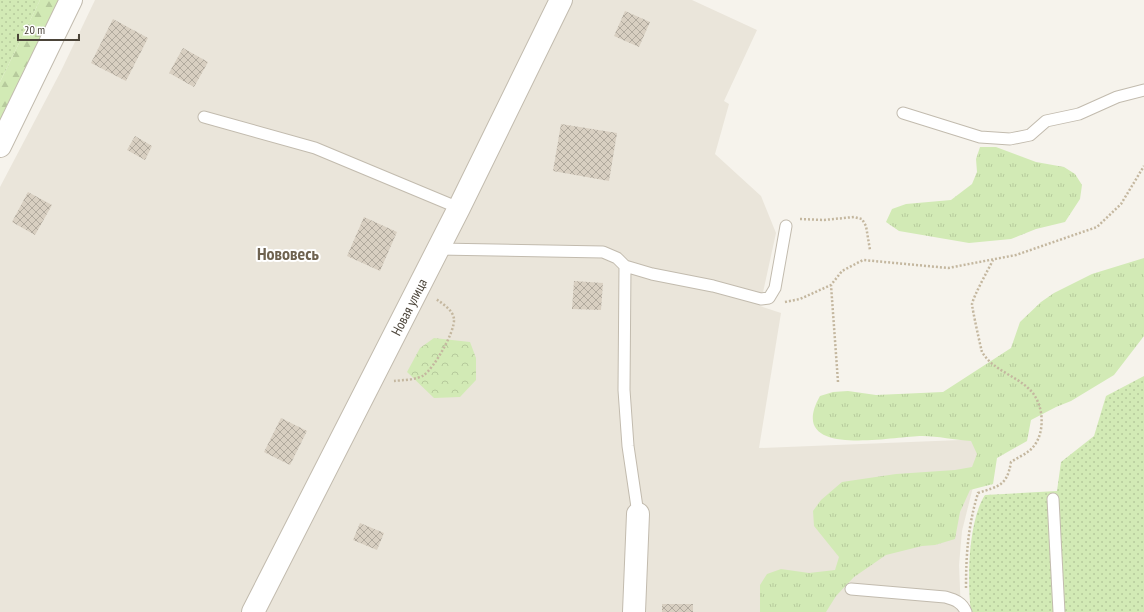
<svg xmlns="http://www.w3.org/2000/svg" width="1144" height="612" font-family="'PT Sans Narrow',sans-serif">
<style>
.residential{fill:#eae5da}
.grass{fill:url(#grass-tufts)}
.forest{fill:url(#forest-firs)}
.park{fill:url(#park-crowns)}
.garden{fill:url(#garden-dots)}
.building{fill:url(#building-cross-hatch)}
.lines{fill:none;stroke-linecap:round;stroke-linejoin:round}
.lane-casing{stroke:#c2bbae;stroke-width:13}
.street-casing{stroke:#c2bbae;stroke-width:24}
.path{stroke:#c4b79f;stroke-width:2.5;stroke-dasharray:2 2;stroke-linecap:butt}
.lane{stroke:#fff;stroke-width:11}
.street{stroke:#fff;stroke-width:22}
.labels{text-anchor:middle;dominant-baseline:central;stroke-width:4;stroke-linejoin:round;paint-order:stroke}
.street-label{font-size:14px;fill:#4b4439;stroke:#fff}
.district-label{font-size:18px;font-weight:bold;fill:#6e6250;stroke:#fff}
</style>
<defs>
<pattern id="grass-tufts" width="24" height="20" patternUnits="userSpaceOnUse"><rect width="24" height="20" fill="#d2eab5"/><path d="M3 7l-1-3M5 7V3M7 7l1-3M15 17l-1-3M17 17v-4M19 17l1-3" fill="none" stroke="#b6ca9c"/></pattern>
<pattern id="forest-firs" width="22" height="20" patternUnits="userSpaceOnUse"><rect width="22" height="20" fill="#d2eab5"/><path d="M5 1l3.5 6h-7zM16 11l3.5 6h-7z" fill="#b6ca9c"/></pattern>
<pattern id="park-crowns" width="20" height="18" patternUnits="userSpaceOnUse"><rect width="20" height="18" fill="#d2eab5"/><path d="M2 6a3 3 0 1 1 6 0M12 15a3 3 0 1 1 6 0" fill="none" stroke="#b6ca9c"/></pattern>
<pattern id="garden-dots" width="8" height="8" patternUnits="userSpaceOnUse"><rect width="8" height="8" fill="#d2eab5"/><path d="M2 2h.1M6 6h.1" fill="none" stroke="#b6ca9c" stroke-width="1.8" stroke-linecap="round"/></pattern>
<pattern id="building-cross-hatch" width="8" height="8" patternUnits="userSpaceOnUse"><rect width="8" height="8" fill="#d8cfc1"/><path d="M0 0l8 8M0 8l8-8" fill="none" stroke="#b1aa9e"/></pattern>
</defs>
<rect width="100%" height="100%" fill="#f6f3ec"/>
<path class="residential" d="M95,0h597l65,30 -33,71 5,3 -14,50 46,42 15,37 -16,73 21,7 -22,135 226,-9 -23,92 -3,34 2,47h-961v-425l61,-116z"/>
<path class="grass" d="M980,147h16l40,15 28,5 11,7 7,11 -2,14 -15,23 -29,7 -25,10 -42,4 -70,-12 -13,-9 6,-13 14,-5 45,-4 21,-16 5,-12 -1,-13z
M1144,258v78l-30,39 -43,26 -15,6 -25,13 -4,21 -30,17 -4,26 -23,6 -10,22 -5,27 -20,6 -13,1 -36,9 -32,22 -18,19 -10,16h-66v-27l7,-11 14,-5 28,4 26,-3 4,-13 -25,-31 -1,-15 8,-11 21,-18 54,-8 59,-4 17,-3 5,-13 -6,-13c-16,-1 -33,-5 -49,-5 -29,0 -138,24 -102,-40l13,-4 15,-1 28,4 67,-3 68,-44 9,-26 21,-20 13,-9 38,-19z"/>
<path class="forest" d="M40,0h22l-62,126v-44z"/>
<path class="park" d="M434,338l36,4 6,16v22l-16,17 -26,1 -27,-26 13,-24z"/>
<path class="garden" d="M0,0h40l-40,82z
M1144,376v236h-173c-4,-31 -3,-91 14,-117l72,-4 4,-29 33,-26 12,-40z"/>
<path class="building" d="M625,11l25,11 -11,25 -25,-11z
M113,19l35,19 -22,43 -35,-18z
M183,48l25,14 -14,25 -25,-14z
M561,124l56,9 -8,48 -56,-10z
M135,136l17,10 -7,14 -18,-10z
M28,192l24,13 -17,30 -23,-13z
M364,217l33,15 -17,39 -33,-15z
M574,281l29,2 -2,27 -29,-1z
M281,418l26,13 -17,34 -26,-13z
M360,523l24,10 -7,17 -24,-10z
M662,604h31v8h-31z"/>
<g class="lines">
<defs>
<path id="lane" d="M903,113l77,24 30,2 20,-4 16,-14 33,-7 38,-17 27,-7
M204,117l111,31 144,60
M438,249l165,3 14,6 8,8 27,8 61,12 48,13 8,-1 6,-10 11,-62
M625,266l-1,124 4,56 10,68
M1053,499l6,113
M851,589l94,8c10,3 17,5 21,15"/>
<path id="street" d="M0,146l71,-146
M253,612l206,-404 102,-208
M634,612l4,-98"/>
</defs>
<use href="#lane" class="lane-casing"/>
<use href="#street" class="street-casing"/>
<path class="path" d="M800,219l24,1 30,-3 8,2 4,7 4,24
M785,302l15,-3 31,-14
M394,381c8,-1 23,-1 30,-6 10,-7 31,-43 30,-56 -1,-9 -11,-15 -18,-20
M838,382l-7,-97 11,-14 21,-11 85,8 68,-13 81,-28 24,-23 23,-38
M966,588c0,-34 2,-62 12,-95 21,-7 29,-7 33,-31 6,-4 13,-7 18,-11 18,-14 16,-49 -1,-63 -14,-13 -35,-18 -46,-36 -1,-3 -10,-44 -10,-48 2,-9 16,-34 21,-44"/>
<use href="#lane" class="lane"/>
<use href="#street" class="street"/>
</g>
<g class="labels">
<g class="street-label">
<text transform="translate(409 307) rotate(-63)">Новая улица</text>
</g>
<g class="district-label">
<text x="288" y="253">Нововесь</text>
</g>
</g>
<path d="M18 34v6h61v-6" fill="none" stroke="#4b4439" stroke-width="2"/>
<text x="24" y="34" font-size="12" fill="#4b4439" stroke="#ffffff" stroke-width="3" paint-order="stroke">20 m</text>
</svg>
